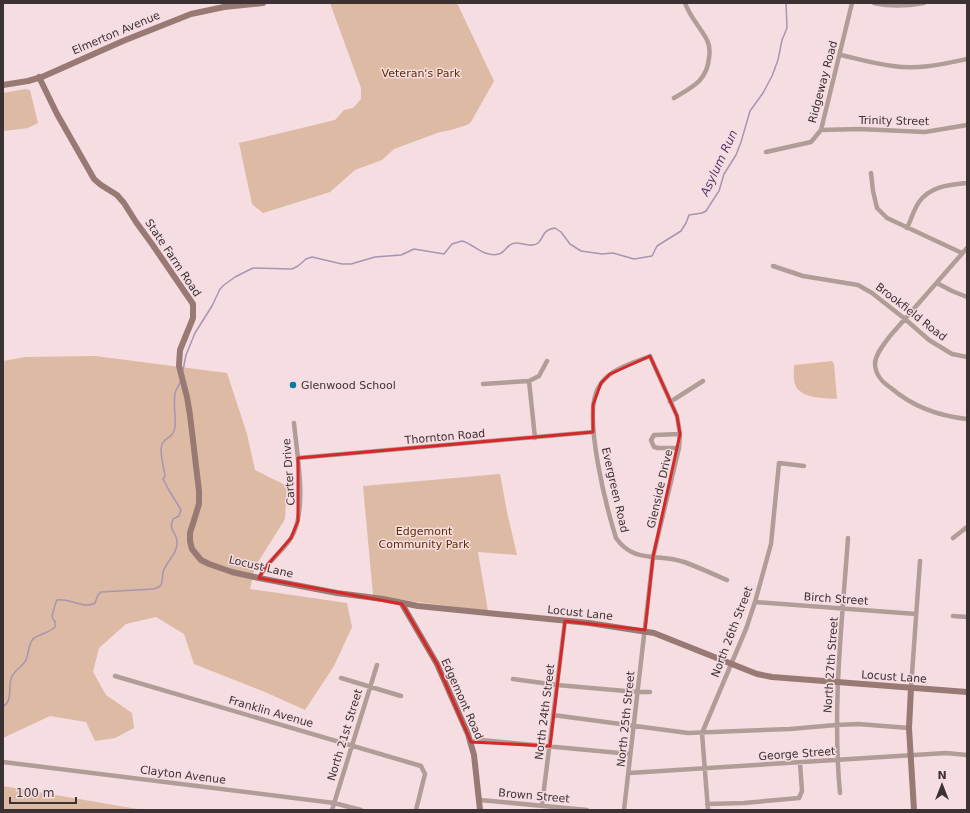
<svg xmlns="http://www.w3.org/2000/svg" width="970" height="813" font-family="'DejaVu Sans',sans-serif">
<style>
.green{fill:#dcbaa3}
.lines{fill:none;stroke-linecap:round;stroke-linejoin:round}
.stream{stroke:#a795b1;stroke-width:1.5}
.street{stroke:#b19c98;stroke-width:4.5}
.secondary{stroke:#987973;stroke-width:6}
.marked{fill:none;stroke:#d62828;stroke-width:3;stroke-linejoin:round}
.poi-dot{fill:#047aa3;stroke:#f6dde2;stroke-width:1.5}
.labels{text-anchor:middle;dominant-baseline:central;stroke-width:3;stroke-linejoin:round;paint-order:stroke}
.street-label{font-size:11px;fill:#3c3234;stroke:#f6dde2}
.park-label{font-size:11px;fill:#5d2d00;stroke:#f6dde2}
.poi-label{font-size:11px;fill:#3c3234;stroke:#f6dde2;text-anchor:start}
.water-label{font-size:12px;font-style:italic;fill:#593b6d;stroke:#f6dde2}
</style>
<rect width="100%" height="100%" fill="#f6dde2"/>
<path class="green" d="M330,3h127l37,78 -23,41 -4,3 -16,5 -11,2 -46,17 -12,11 -27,10 -25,22 -67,21 -11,-9 -13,-61 96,-23 9,-10 9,-2 8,-9v-11z
M25,89l5,1 8,33 -10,5 -25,3v-38z
M95,356l132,17 20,61 8,36 32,16 -2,33 -30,48 -5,22 97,14 5,24 -18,39 -29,44 -40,-18 -71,-28 -10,-30 -28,-17 -30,7 -27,24 -6,24 13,23 26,18 2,15 -19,10 -20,3 -9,-19 -36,-6 -47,22v-377l22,-4z
M832,361l2,3 3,35c-13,-1 -37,0 -42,-15 -2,-6 -1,-14 -1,-19z
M500,474l7,38 10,43 -39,-3 10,59 -78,-10 -37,-6 -10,-109z
M3,786l140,24h-140z"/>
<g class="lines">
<path class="stream" d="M183,370l3,-15 9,-22 17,-27 8,-17 4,-4 11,-8 18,-9 39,1 6,-3 8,-7 6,-2 30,7h9l24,-7 26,-2 13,-6 30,5 8,-10 10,-3c12,3 22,17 37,13 7,-2 8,-11 17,-11 7,0 16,5 22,0 7,-7 4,-13 17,-15l6,4 9,12 11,7 21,3 11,-1 21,6 18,-3 5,-10 24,-15 5,-8 3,-8 13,-2 4,-2 9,-14 4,-6 5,-17 12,-19 5,-13 9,-31 13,-18 9,-17 6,-16 4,-20 5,-12 -1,-25
M3,707c10,-7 5,-18 8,-28 2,-9 12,-12 15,-19 3,-7 2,-15 7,-21 4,-4 16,-6 22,-12v-6h-1l-2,-5 4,-14 1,-2c13,-3 25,10 38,3l3,-8 3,-3 52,-3c3,-1 6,-1 8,-4 2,-4 1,-9 2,-13 3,-10 15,-19 14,-30 0,-11 -9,-10 -4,-23l6,-3 2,-6 -11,-18 -7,-13 2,-3c-1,-9 -6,-23 -3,-32 4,-8 11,-5 13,-17 1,-11 -2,-22 0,-34 1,-4 4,-7 5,-11"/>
<path class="street" d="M874,3c17,4 33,3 50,0
M841,55c17,4 34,9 52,11 25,4 50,-2 74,-7
M674,98c18,-11 33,-17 35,-40 1,-6 1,-12 -2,-18 -7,-13 -17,-23 -22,-37
M821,130l38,-1 66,3 42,-7
M766,152l45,-10 10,-12 31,-127
M871,173l2,18 4,17 10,10 75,35
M907,228c4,-8 7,-19 12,-26 12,-16 30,-17 48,-19
M967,248l-77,88c-6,8 -14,17 -15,27 0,12 7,19 16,25 21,18 48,28 76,31
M773,266l30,10 55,9 14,8 33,26 24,21 23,14 15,3
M937,283l15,8 15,6
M529,381l6,57
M483,384l46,-3 10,-5 8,-15
M670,402l33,-21
M679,448h-21l-4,-1 -3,-7 3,-5 26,-1
M298,458l295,-26
M953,538l14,-11
M259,578c8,-17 23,-25 32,-40 17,-28 6,-82 3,-115
M755,602l161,12
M953,616l14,1
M115,676l306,90 4,8 -9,36
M341,678l60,18
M513,679l44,6 80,7h13
M911,688l9,-127
M553,715l135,18 102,-4 46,-4 22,-1 51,4
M471,742l10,-2 149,14
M3,762l331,41 27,7
M629,773l317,-20 21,2
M840,793c-8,-85 2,-170 8,-255
M480,800l107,10
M707,804l37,-1 55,-5 3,-7 -2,-28
M542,805l23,-184
M332,810l45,-145
M624,810l29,-253 26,-109 1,-14 -3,-18 -27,-60c-16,7 -37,12 -48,26 -2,3 -5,7 -6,11 -11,30 10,113 20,145 18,26 42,15 68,24 14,5 29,12 43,18
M708,810l-6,-77 44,-104 9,-27 16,-58 8,-81 25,3"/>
<path class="secondary" d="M39,77l18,37 37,65 7,6 16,10 7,8 12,19 16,22 41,60v14l-13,32 -1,16 8,31 3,18 9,76v13l-9,29v8l2,8 9,11 8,4 23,8 27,6 78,15 46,6 35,7 171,17 65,10 103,41 15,3 195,15
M3,85l25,-4 14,-4 81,-36 68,-27 33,-7 39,-4
M402,604l35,60 31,70 6,21 6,55
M911,688l-2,40 5,82"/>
</g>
<path class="marked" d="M650,356l27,60 3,18 -27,123 -8,73 -80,-9 -15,125 -79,-4 -34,-78 -35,-60 -143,-26 5,-9 27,-31 7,-17v-63l295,-26v-27l8,-22 9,-9z"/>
<circle class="poi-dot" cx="293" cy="385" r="4"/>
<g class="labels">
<g class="street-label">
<text transform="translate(116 33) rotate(-23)">Elmerton Avenue</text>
<text transform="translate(823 82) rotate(-75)">Ridgeway Road</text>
<text transform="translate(894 121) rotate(1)">Trinity Street</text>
<text transform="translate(173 258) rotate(56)">State Farm Road</text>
<text transform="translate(911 312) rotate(38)">Brookfield Road</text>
<text transform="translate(445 437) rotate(-5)">Thornton Road</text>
<text transform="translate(289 472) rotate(-94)">Carter Drive</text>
<text transform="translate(660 489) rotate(-77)">Glenside Drive</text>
<text transform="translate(615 490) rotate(77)">Evergreen Road</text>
<text transform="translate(261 567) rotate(13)">Locust Lane</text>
<text transform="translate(836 599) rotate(4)">Birch Street</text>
<text transform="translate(580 613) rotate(6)">Locust Lane</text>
<text transform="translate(732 632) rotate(-69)">North 26th Street</text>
<text transform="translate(831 665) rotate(-86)">North 27th Street</text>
<text transform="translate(894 677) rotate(4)">Locust Lane</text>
<text transform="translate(462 699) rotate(66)">Edgemont Road</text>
<text transform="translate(271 712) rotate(16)">Franklin Avenue</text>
<text transform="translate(545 712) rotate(-83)">North 24th Street</text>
<text transform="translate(626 719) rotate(-84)">North 25th Street</text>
<text transform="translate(345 735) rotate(-73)">North 21st Street</text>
<text transform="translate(797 754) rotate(-4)">George Street</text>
<text transform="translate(183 775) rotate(7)">Clayton Avenue</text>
<text transform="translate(534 796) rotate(5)">Brown Street</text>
</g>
<g class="park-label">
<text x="421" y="73">Veteran's Park</text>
<text x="424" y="531">Edgemont<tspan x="424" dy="13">Community Park</tspan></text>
</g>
<g class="poi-label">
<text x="301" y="385">Glenwood School</text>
</g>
<g class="water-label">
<text transform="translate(719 163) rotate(-65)">Asylum Run</text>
</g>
</g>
<rect width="970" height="813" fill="none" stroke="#3c3234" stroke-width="8"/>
<g transform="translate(942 785)" stroke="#f6dde2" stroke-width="3" paint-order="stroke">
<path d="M0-3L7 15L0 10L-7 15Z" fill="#3c3234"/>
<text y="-6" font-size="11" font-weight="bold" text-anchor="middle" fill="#3c3234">N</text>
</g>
<path d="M10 797v6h66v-6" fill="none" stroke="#3c3234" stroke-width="2"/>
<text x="16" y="797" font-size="12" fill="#3c3234" stroke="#f6dde2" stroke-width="3" paint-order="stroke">100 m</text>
</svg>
